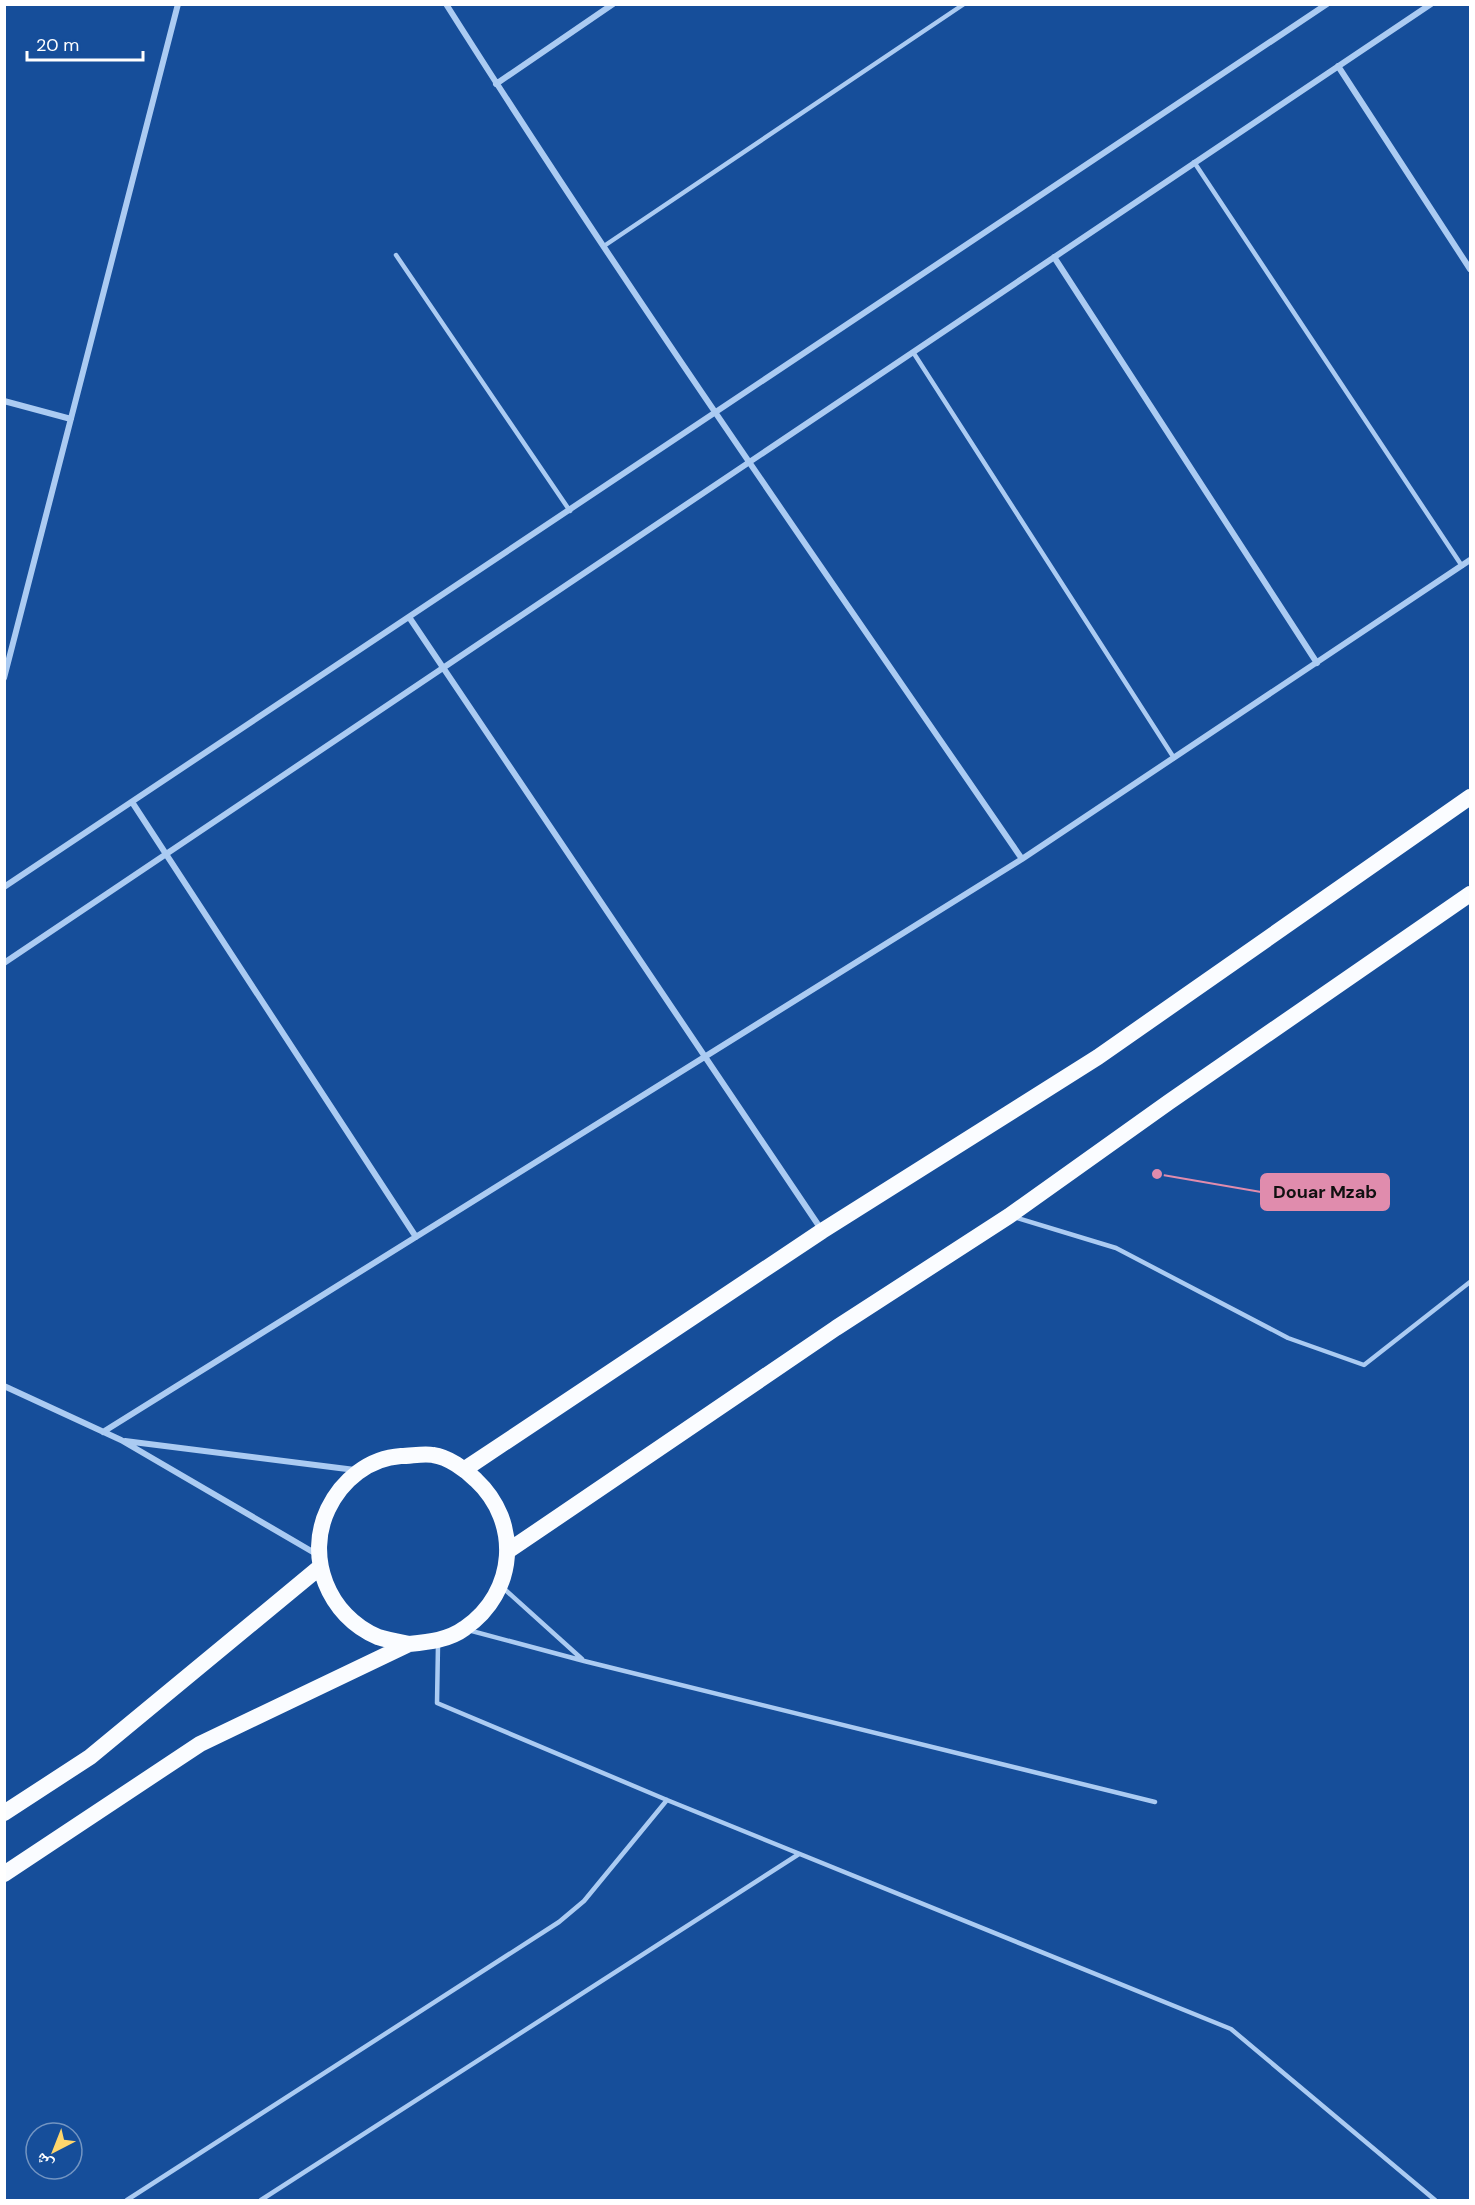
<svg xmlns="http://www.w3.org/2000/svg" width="1475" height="2205" font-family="'DM Sans','Noto Naskh Arabic',sans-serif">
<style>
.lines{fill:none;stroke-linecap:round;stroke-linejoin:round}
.service{stroke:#abcbf2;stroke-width:4.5}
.minor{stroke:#abcbf2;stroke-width:6}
.trunk{stroke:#fafcff;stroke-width:16}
.leader{fill:none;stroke:#e08cad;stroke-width:2}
.callout-dot{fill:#e08cad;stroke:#164e9a;stroke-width:2}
.callout{fill:#e08cad;stroke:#e08cad;stroke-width:2}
.callout-label{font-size:18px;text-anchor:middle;font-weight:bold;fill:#111}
</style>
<rect width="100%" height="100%" fill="#164e9a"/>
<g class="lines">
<path class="service" d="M1194,162l268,404
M604,246l360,-242
M396,255l174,256
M913,352l261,406
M1014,1217l102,31 172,90 76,27 106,-83
M501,1586l81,73
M468,1630l116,31 571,141
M438,1645l-1,58 230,97 564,229 204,171
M127,2200l432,-278 25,-21 83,-101
M261,2200l538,-346"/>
<path class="minor" d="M446,4c184,291 382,572 576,855
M1338,66l132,203
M496,84l117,-80
M1054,257l263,406
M4,401l67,18
M409,617l412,612
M4,678l174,-674
M132,802l284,435
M4,887l1323,-883
M4,963l1427,-959
M4,1386l117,54 197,115
M103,1432l919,-573 448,-299
M125,1441l230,29"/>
<path class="trunk" d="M465,1469l357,-238 276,-174 372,-260
M508,1551l328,-223 173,-112 160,-114 301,-208
M4,1813l86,-56 230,-190
M4,1874l196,-130 209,-100c20,-2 40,-4 56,-16 52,-36 56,-106 11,-148 -11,-11 -28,-23 -43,-25 -9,-2 -22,1 -32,1 -32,2 -59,24 -73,53 -23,48 0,107 50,128 10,3 21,5 31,7"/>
</g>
<path class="leader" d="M1157 1174L1261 1192"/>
<circle class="callout-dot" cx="1157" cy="1174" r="6"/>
<rect class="callout" x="1261" y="1174" width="128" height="36" rx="6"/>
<g class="callout-label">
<text x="1325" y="1198">Douar Mzab</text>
</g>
<rect width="1475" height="2205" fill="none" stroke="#ffffff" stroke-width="12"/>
<g transform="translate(54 2151) rotate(222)"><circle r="28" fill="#164e9a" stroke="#7395c2" stroke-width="1.5"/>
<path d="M0-4.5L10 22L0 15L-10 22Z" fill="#ffd66c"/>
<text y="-9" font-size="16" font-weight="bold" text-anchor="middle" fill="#ffffff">ش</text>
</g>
<path d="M27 51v9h116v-9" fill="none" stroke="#ffffff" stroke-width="3"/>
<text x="36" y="51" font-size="18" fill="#ffffff" stroke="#164e9a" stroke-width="4.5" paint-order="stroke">20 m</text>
</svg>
